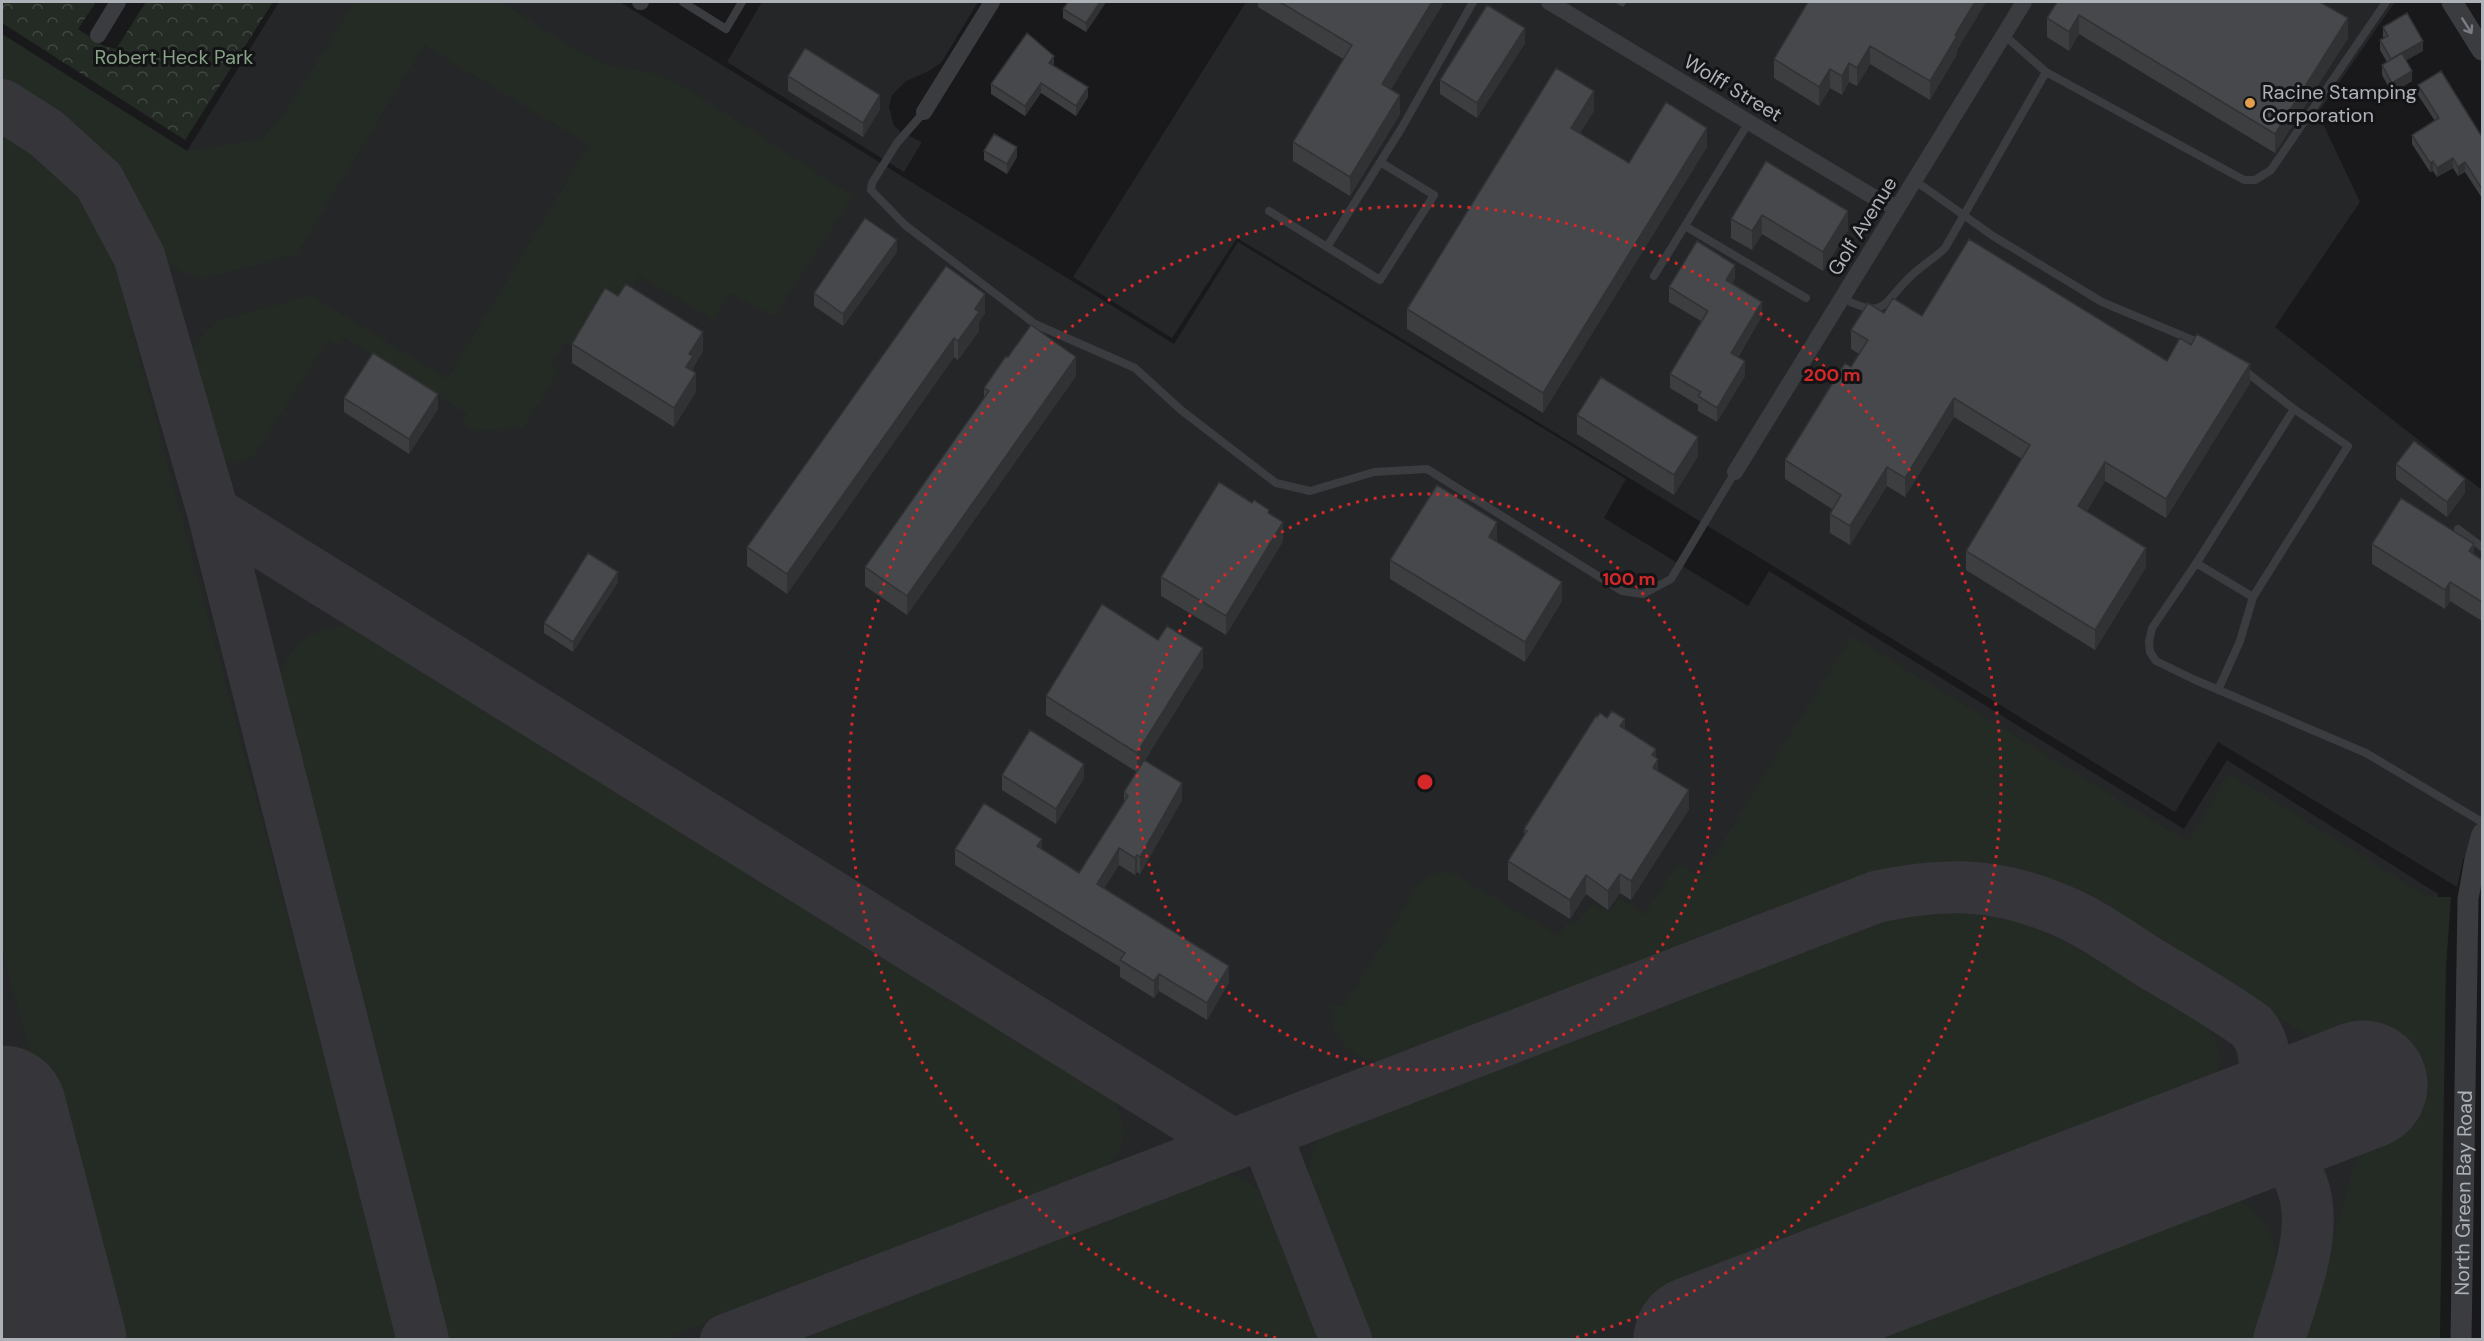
<svg xmlns="http://www.w3.org/2000/svg" width="2484" height="1341" font-family="'DM Sans',sans-serif">
<style>
.built{fill:#252628}
.grass{fill:#232b24}
.forest{fill:url(#forest-crowns)}
.lines{fill:none;stroke-linecap:round;stroke-linejoin:round}
.taxiway{stroke:#36363a;stroke-width:52}
.runway{stroke:#36363a;stroke-width:129}
.service{stroke:#3b3c40;stroke-width:8}
.minor{stroke:#3b3c40;stroke-width:16}
.tertiary{stroke:#3b3c40;stroke-width:21}
.wall{fill:#3c3e40}
.shaded-wall{fill:#313234}
.building{fill:#46484b;stroke:#313234;stroke-width:1.5}
.oneway{stroke:#7a7d83}
.ring{fill:none;stroke:#d62828;stroke-width:3;stroke-dasharray:3 6}
.poi-dot{fill:#e19e4c;stroke:#141416;stroke-width:2}
.labels{text-anchor:middle;dominant-baseline:central;stroke-width:6;stroke-linejoin:round;paint-order:stroke}
.park-label{font-size:20px;fill:#87a286;stroke:#141416}
.street-label{font-size:20px;fill:#adb2b9;stroke:#141416}
.poi-label{font-size:20px;fill:#adb2b9;stroke:#141416;text-anchor:start}
.centre{fill:#d62828;stroke:#141416;stroke-width:3}
.ring-label{font-size:18px;text-anchor:middle;font-weight:bold;fill:#d62828;stroke:#141416;stroke-width:6;stroke-linejoin:round;paint-order:stroke}
</style>
<defs>
<pattern id="forest-crowns" width="20" height="18" patternUnits="userSpaceOnUse" patternTransform="scale(1.5)"><rect width="20" height="18" fill="#232b24"/><path d="M2 6a3 3 0 1 1 6 0M12 15a3 3 0 1 1 6 0" fill="none" stroke="#404742"/></pattern>
</defs>
<rect width="100%" height="100%" fill="#19191b"/>
<path class="built" d="M279,2h341l554,342 64,-102 388,237 -22,39 144,88 21,-35 415,258 43,-69 211,134 -12,395 -9,50h-2415v-1305l185,117z
M762,2h216l-37,61 -14,9 -21,9 -14,14 -3,12 5,19 8,7 20,9 -18,30 -177,-110z
M1246,2h1149l-77,111 42,89 -85,125 207,163v323l-19,47 -6,27 -239,-145 -43,70 -938,-574 -65,100 -99,-61z"/>
<path class="grass" d="M355,2h146l74,47 34,16 41,7 27,10 176,114 -77,118 -3,2 -43,-23 -17,27 -73,-44 -18,26 -48,45 -9,-5 -14,21 8,7 -35,57 -49,5 -14,-8 6,-10 -122,-76 -6,8 -11,-6 -74,116c-8,3 -17,8 -26,4 -7,-3 -14,-9 -16,-16 -8,-19 -22,-72 -19,-91 3,-15 16,-22 24,-32l94,-26 136,84 142,-234 -165,-100 -127,209 -91,24c-50,-5 -49,-45 -71,-81 -34,-56 -79,-84 -133,-119v-44l185,117 74,-12 20,-22z
M2,132c32,21 67,45 88,79 14,22 22,48 30,72l279,1056h-295l-102,-391z
M344,625l26,2 728,457c33,30 38,68 -5,91l-427,164h-222l-167,-645c7,-46 23,-61 67,-69z
M1852,636l336,206 41,-69 199,124h23l-5,70 -6,372h-136l60,-207 15,-6 -31,-83 -17,7 -237,-148 -56,-25 -37,-9 -64,-4 -65,10 -479,186c-7,0 -14,2 -20,1 -27,-4 -45,-31 -42,-57l12,3 75,-122 18,-12h16l107,63 9,-15 7,3 18,-21 16,11 10,-16 25,16 34,-51 23,13z
M1943,908l62,6 43,14 25,13 123,74c30,29 29,45 12,82l-629,242h-212l-56,-149c-5,-24 -3,-38 14,-57l541,-209 49,-13z
M1229,1174c17,4 29,13 38,27l52,138h-530l425,-164z
M2200,1195l1,2c41,-8 73,24 76,63l2,1 -22,78h-432z"/>
<path class="forest" d="M2,2h94l-18,27 26,17 12,3 30,-47h127l-88,138 -183,-117z"/>
<g class="lines">
<path class="taxiway" d="M2,105l44,28 53,48 40,75 74,256 210,828
M213,512l1020,633
M1265,1133l81,207
M2218,1141c26,-4 50,-4 68,17 45,50 9,126 -7,182
M726,1340l1150,-443c66,-14 116,-15 179,11 34,13 65,36 95,55 34,20 69,40 101,63 25,27 12,78 -13,102 -6,6 -13,9 -20,13"/>
<path class="runway" d="M2,1110l60,230
M1698,1340l665,-255"/>
<path class="service" d="M683,2l43,27 16,-27
M2003,34l43,38 198,108h11l16,-10 115,-168
M924,112l-27,31 -25,40 -1,7 34,35 130,99 100,44 46,42 95,73 34,8 64,-19 53,-3 195,122 21,3 28,-15 64,-107
M1380,162l54,33 -54,85 -53,-33 74,-118 72,-127
M1914,180l79,56 109,66 100,42
M1269,211l58,36
M1685,226l121,72
M1654,276l95,-154
M1842,298c45,23 40,5 70,-23 10,-10 22,-16 33,-27l101,-176
M2241,368l53,41
M2458,529l24,18
M2196,563l57,34
M2218,690l22,-49 13,-44 95,-151 -54,-37 -95,150 -47,69 -3,14 1,10 6,9 37,18 173,74 116,69"/>
<path class="minor" d="M640,2h1
M1549,2l323,194 25,12
M98,35l20,-33
M924,112l68,-110
M1735,472l289,-470"/>
<g class="tertiary">
<path d="M2452,2l30,48"/>
<path id="s1" d="M2461,1340l7,-441 7,-40 7,-25"/>
</g>
</g>
<path class="wall" d="M1106,2l-20,30 -23,-14v-9z
M1258,2h186l-53,87 9,25 -50,82 -57,-35v-19l50,-83 -85,-52z
M1614,2h13l-4,5z
M1808,2h178l-29,48v4l-27,46 -60,-36 -13,22 -8,-4 -7,13 -12,-7 -11,18 -45,-28v-19z
M2057,2l291,36 -73,115 -196,-119 -10,17 -22,-14v-19z
M2383,27l40,24 -17,9 6,21 -20,12 -10,-18v-10l5,-3 -7,-12v-10l4,-2 -1,-1z
M1525,43l-48,75 -37,-24v-14z
M1054,66l34,31 -12,19 -35,-23 -16,23 -34,-22v-10z
M788,76l92,33 -17,28 -75,-46z
M2418,85l64,52v61l-17,-26 -7,4 -5,-8 -16,9 -4,-6 -3,1 -18,-28v-9l23,-14 -17,-26z
M1594,111l-14,22 49,30 78,-16 -164,266 -136,-84v-20z
M984,151l33,6 -10,17 -23,-14z
M1766,161l82,69 -25,41 -61,-37 -10,16 -21,-12v-19z
M897,252l-54,74 -29,-20v-13z
M946,266l39,47 -6,9v9l-21,29 -4,-3 -167,237 -40,-28v-19z
M1735,279l-3,5 30,32 -24,41 7,19 -28,46 -19,-11v-6l-28,-17v-14l31,-53 -32,-19v-15z
M1884,313l38,3 245,45 83,22 -84,135 -61,-37 -18,30 59,56 -51,83 -129,-80v-19l56,-92 -68,-42 -49,80 -18,-11 -37,59 -20,-12v-19l2,-5 -47,-30v-19l66,-93 8,-13 -8,-5v-19z
M572,344l131,7 -10,17 3,24 -22,35 -102,-64z
M1008,357l68,19 -169,239 -42,-29v-19l119,-168v-11z
M344,398l94,11 -29,45 -65,-42z
M1577,415l121,41 -24,39 -97,-61z
M2396,464l69,29 -18,24 -51,-38z
M1269,514l14,27 -57,94 -65,-39v-19z
M1497,541l65,60 -37,61 -135,-83v-19z
M2372,544l102,10 8,6v61l-32,-20 -5,8 -73,-45z
M618,582l-45,70 -29,-19v-10z
M1203,667l-58,93 37,40 -42,74 -3,-2 -2,3 -16,-10 -15,23 125,94 -22,38 -48,-29 -5,7 -34,-21v-10l-165,-102v-16h87l37,24 45,-71v-10l13,-20 -91,-57v-19z
M1656,758l2,13 31,38 -58,91 -11,-7 -12,17 -22,-16 -16,25 -62,-39v-19l16,-25v-7z
M1002,775l82,3 -28,46 -54,-34z"/>
<path class="shaded-wall" d="M1100,2h6l-20,30v-9z
M1432,2h12l-62,101v-19z
M1975,2h11l-29,48v4l-27,46v-19l25,-46z
M2079,15v19l-10,17v-19z
M2348,18v20l-73,115v-19z
M1525,28v15l-48,75v-15z
M2423,41v10l-32,18v-10z
M1870,46v18l-13,22v-18z
M1054,56v10l-5,-3z
M1849,63v19l-7,13v-19z
M1830,69v19l-11,18v-19z
M2412,71v10l-20,12v-10z
M1041,83v10l-16,23v-10z
M1088,87v10l-12,19v-10z
M1594,91v20l-23,36v-19z
M880,95v14l-17,28v-14z
M1400,95v19l-50,82v-19z
M1707,128v19l-164,266v-20z
M1017,147v10l-10,17v-10z
M2453,158v10l-16,9v-9z
M2433,161v10l-3,1v-9z
M2465,162v10l-7,4v-9z
M1848,211v19l-25,41v-19z
M1762,215v19l-10,16v-19z
M897,240v12l-54,74v-12z
M1735,265v14l-9,15v-14z
M985,294v19l-6,9v9l-21,29v-19l17,-32z
M1762,302v14l-31,51v-14z
M703,332v19l-10,17v7l-7,-8 3,-13z
M954,338v19l-167,237v-20z
M1076,357v19l-169,239v-19z
M1745,361v15l-28,46v-14z
M2250,364v19l-84,135v-19z
M696,373v19l-22,35v-19z
M438,394v15l-29,45v-15z
M1954,398v19l-49,80v-19z
M1698,437v19l-24,39v-20z
M2105,462v19l-27,44v-19z
M1887,467v19l-37,59v-19z
M2465,479v14l-18,24v-15z
M1283,522v19l-57,94v-19z
M1497,522v19l-8,15v-19z
M2474,544v19l-5,-12z
M2146,548v19l-51,83v-20z
M618,572v10l-45,70v-10z
M1562,582v19l-37,61v-20z
M2450,582v19l-5,8v-19z
M1203,648v19l-66,105v-19z
M1625,719v19l-5,-12z
M1656,749v14l2,-4v20l-5,8 -1,-32z
M1084,764v14l-28,46v-15z
M1182,783v17l-42,74v-17z
M1689,790v19l-58,91v-19z
M1042,839v17l-5,-10z
M1119,848v17l-22,35v-16z
M1137,855v17l-2,3v-17z
M1620,874v19l-12,17v-19z
M1586,875v19l-16,25v-19z
M1229,966v16l-22,38v-17z
M1159,974v17l-5,7v-17z"/>
<path class="building" d="M1068,2h32l-14,21 -23,-14z
M1280,2h152l-50,82 18,11 -50,82 -57,-35 59,-97z
M1808,2h167l-20,33 2,1 -27,45 -60,-35 -13,22 -8,-5 -7,13 -12,-7 -11,18 -45,-28z
M2057,2h263l28,16 -73,116 -196,-119 -10,17 -22,-14z
M1487,5l38,23 -48,75 -37,-23z
M2407,13l16,28 -32,18 -11,-19 8,-4 -5,-9z
M1027,33l27,23 -5,7 39,24 -12,19 -35,-23 -16,23 -34,-22z
M805,48l75,47 -17,28 -75,-47z
M2402,53l10,18 -20,12 -10,-18z
M1556,68l38,23 -23,37 58,35 37,-61 41,26 -164,265 -136,-84z
M2441,71l41,66v52l-17,-27 -7,5 -5,-9 -16,10 -4,-7 -3,2 -18,-28 27,-17 -21,-33z
M994,134l23,13 -10,17 -23,-13z
M1766,161l82,50 -25,41 -61,-37 -10,16 -21,-12z
M865,218l32,22 -54,74 -29,-21z
M1969,239l198,122 13,-23 11,7 6,-11 53,30 -84,135 -61,-37 -27,44 68,42 -51,82 -129,-79 64,-106 -76,-47 -49,80 -18,-11 -37,59 -20,-12 11,-19 -56,-35 60,-97 6,4 17,-27 -17,-10 17,-27 16,10 9,-15 29,18z
M1697,241l38,24 -9,15 36,22 -31,51 14,8 -28,47 -19,-12 3,-4 -31,-18 38,-63 -39,-24z
M946,266l39,28 -10,15 4,3 -21,29 -4,-3 -167,236 -40,-27z
M626,284l77,48 -14,22 4,2 -7,11 10,6 -22,35 -102,-64 33,-56 13,8z
M1031,325l45,32 -169,239 -42,-29 124,-176 -5,-3 22,-32 2,1z
M373,353l65,41 -29,45 -65,-41z
M1601,377l97,60 -24,38 -97,-60z
M2414,441l51,38 -18,23 -51,-38z
M1219,482l33,21 2,-3 15,10 -1,3 15,9 -57,94 -65,-39z
M1437,485l60,37 -8,15 73,45 -37,60 -135,-82z
M2401,498l73,46 -5,7 13,9v42l-32,-20 -5,8 -73,-46z
M588,553l30,19 -45,70 -29,-19z
M1102,604l56,36 9,-14 36,22 -66,105 -91,-57z
M1612,711l13,8 -5,7 36,23 -4,6 6,4 -5,9 36,22 -58,91 -11,-7 -12,17 -22,-16 -16,25 -62,-39 19,-30 -3,-2 72,-113 1,1 3,-4 7,5z
M1030,730l54,34 -28,45 -54,-34z
M1144,760l38,23 -42,74 -3,-2 -2,3 -16,-10 -22,36 132,82 -22,37 -48,-29 -5,7 -34,-21 5,-7 -170,-104 29,-46 58,36 -5,7 42,27 49,-77 -4,-4z"/>
<defs><path id="oneway-shaft" d="M-6 0H5M1.5-3L5.5 0L1.5 3" fill="none" stroke-width="1.6" stroke-linecap="round" stroke-linejoin="round" transform="scale(1.5)"/></defs>
<use class="oneway" href="#oneway-shaft" transform="translate(2467 26) rotate(58)"/>
<g class="ring">
<circle cx="1425" cy="782" r="288"/>
<path d="M1276 1338A576 576 0 1 1 1574 1338"/>
</g>
<circle class="poi-dot" cx="2250" cy="103" r="6"/>
<g class="labels">
<g class="park-label">
<text x="174" y="57">Robert Heck Park</text>
</g>
<g class="street-label">
<text transform="translate(1733 88) rotate(31)">Wolff Street</text>
<text transform="translate(1862 226) rotate(-58)">Golf Avenue</text>
<text stroke="none"><textPath href="#s1" startOffset="147">North Green Bay Road</textPath></text>
</g>
<g class="poi-label">
<text x="2262" y="92">Racine Stamping<tspan x="2262" dy="23">Corporation</tspan></text>
</g>
</g>
<circle cx="1425" cy="782" r="9" class="centre"/>
<g class="ring-label">
<text x="1832" y="381">200 m</text>
<text x="1629" y="585">100 m</text>
</g>
<rect width="2484" height="1341" fill="none" stroke="#adb2b9" stroke-width="6"/>
</svg>
